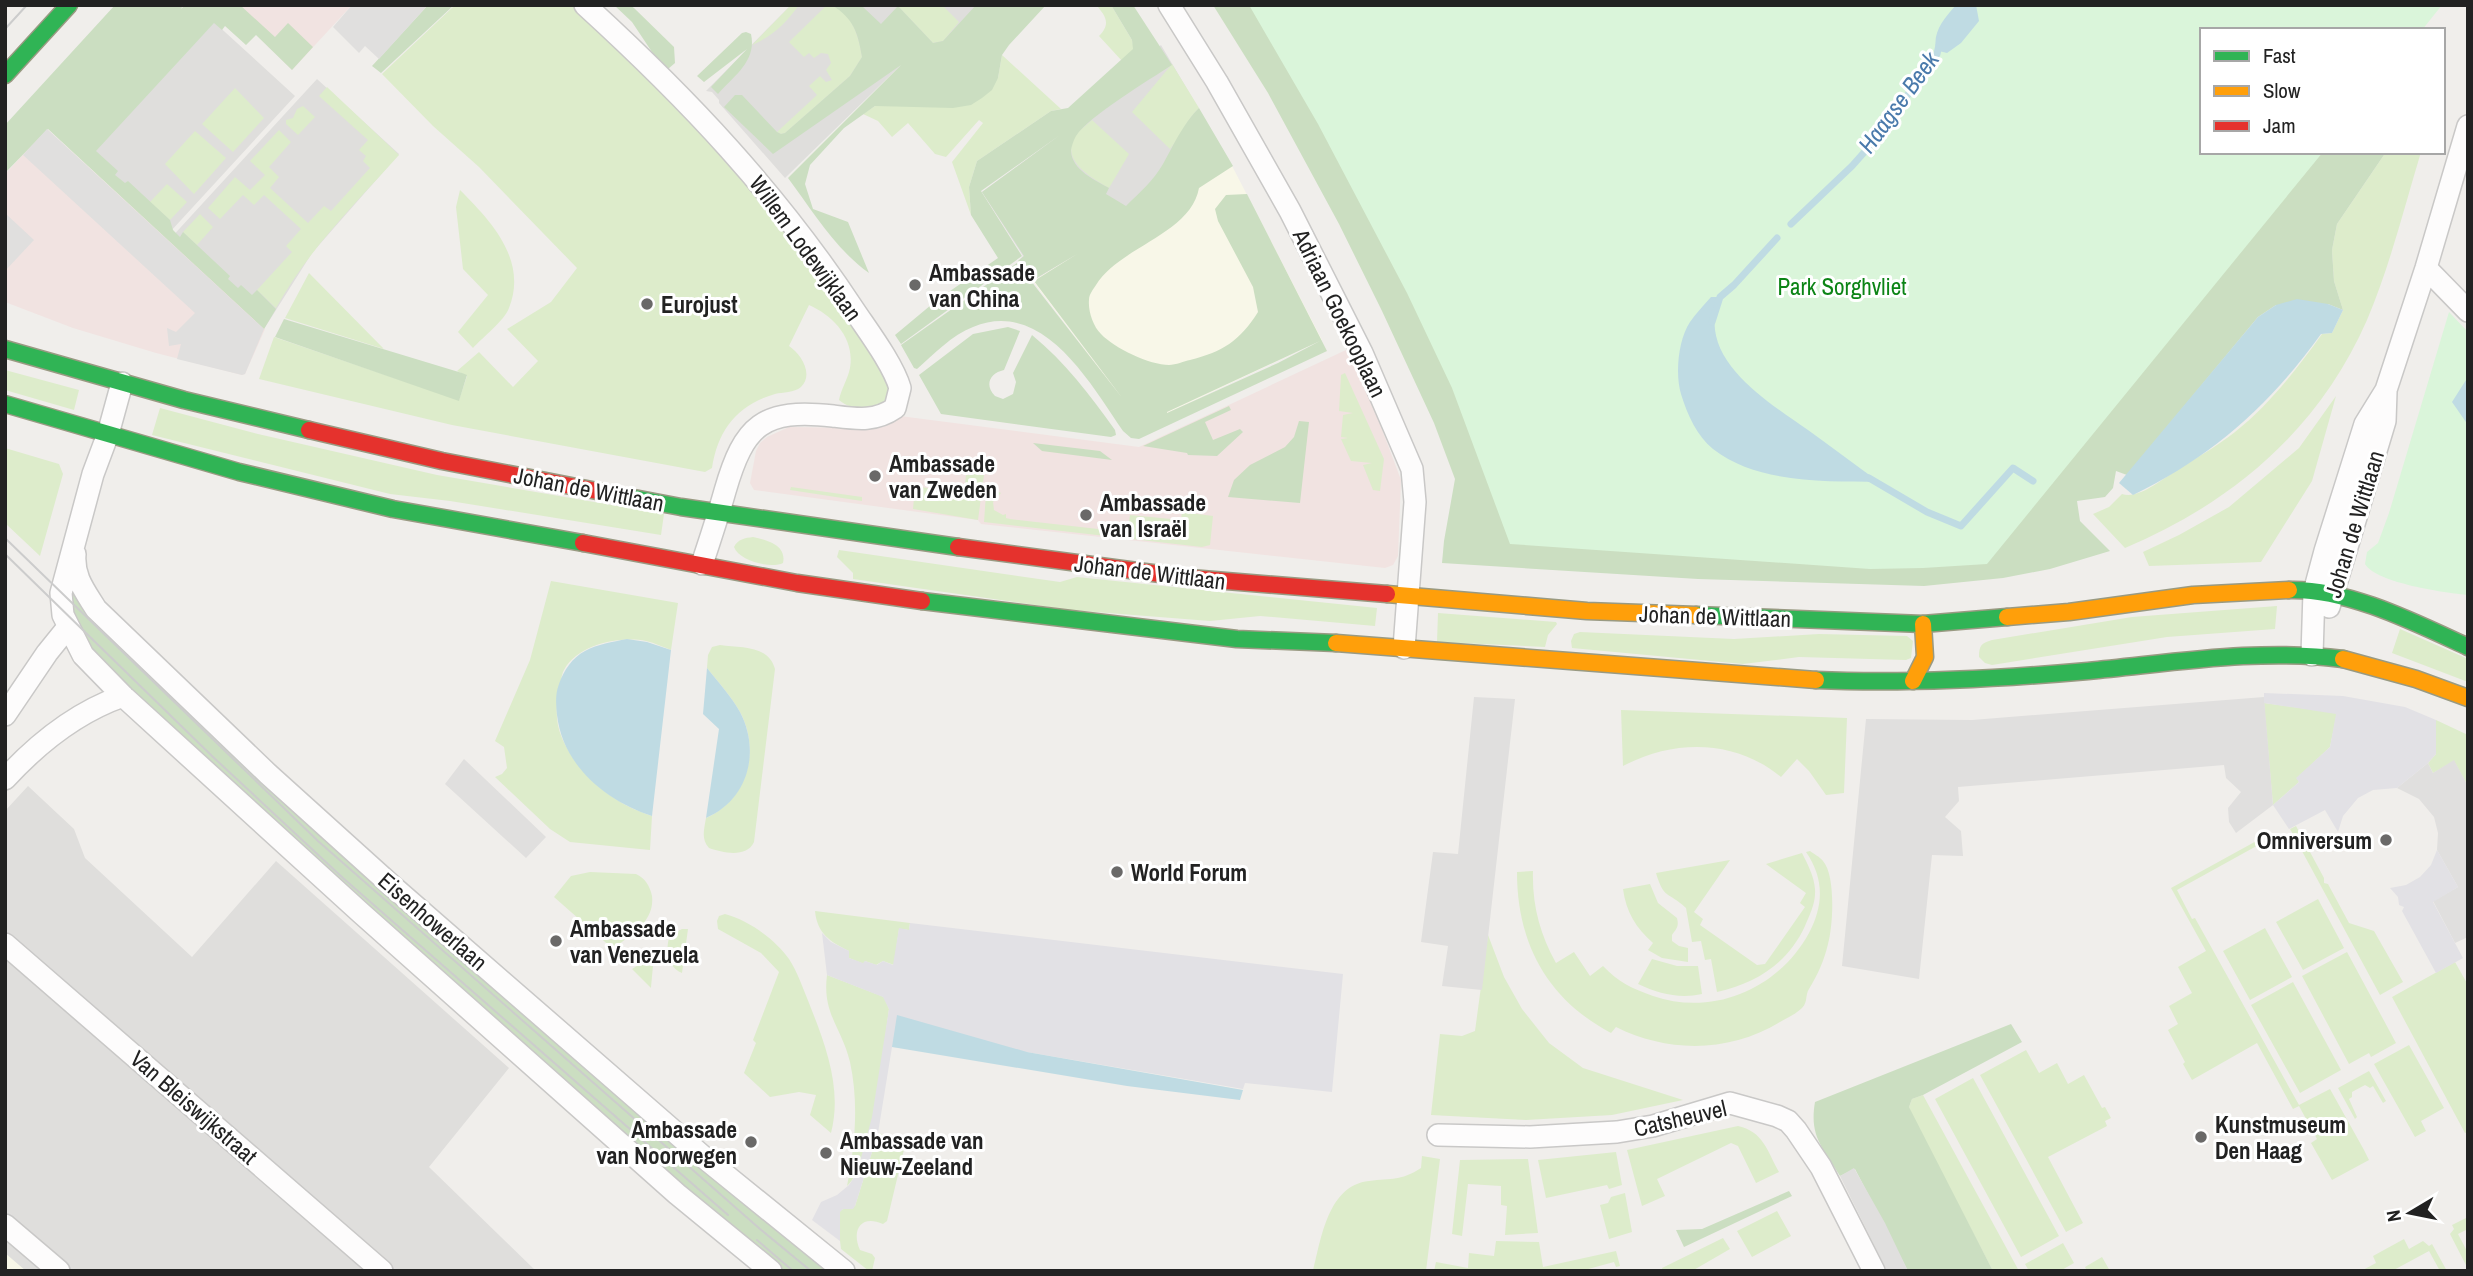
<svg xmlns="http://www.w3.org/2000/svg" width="2473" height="1276" font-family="'Archivo Narrow',sans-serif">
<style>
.residential{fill:#dfdedc}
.commercial{fill:#f1e3e1}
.education{fill:#f8f7e8}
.grass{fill:#ddeccb}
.forest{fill:#cbdec1;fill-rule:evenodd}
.park{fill:#daf5da}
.parking{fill:#e0dfde}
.plaza{fill:#e2e1e5}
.water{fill:#bfdbe3}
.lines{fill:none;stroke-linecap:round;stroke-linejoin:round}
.stream{stroke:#bfdbe3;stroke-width:7}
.street-casing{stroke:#c9c8c7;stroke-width:24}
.fast-casing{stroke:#999a82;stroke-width:19}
.slow-casing{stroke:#999a82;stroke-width:19}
.jam-casing{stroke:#999a82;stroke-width:19}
.street{stroke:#fdfcfc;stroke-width:21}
.fast{stroke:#30b455;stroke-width:16}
.slow{stroke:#ff9f0a;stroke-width:16}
.jam{stroke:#e5322d;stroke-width:16}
.tram{stroke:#ccc;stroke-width:2}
.poi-dot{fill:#6a6968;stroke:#fff;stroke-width:2.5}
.labels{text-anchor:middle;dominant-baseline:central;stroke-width:6;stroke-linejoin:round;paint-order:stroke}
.street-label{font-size:23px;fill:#222;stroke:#fff}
.poi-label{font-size:23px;font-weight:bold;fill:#222;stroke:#fff;text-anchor:start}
.park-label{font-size:23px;fill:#0c8416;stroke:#fff}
.water-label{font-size:24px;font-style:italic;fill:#4a7aab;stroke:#fff}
</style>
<rect width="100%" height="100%" fill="#f0eeeb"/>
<path class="residential" d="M791,5l72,2 152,-2 -110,56 -120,117 -66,-75v-3l-7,-8 -6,-1z
M214,22l81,74 -125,136 -81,-75z
M1161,45l68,115 -196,121 -15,-20 5,-5 -41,-64 81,-59z
M317,79l82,75 -87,99 -48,76 -95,-89z
M28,786l46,43 11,29 107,99 84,-96 233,207 -80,99 107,104h-531v-460z"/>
<path class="commercial" d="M226,5h126l-60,65z
M47,129l218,200 -20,45 -3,1 -86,-22 -83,-25 -68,-26v-128z
M1346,350l28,58 27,72 -3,76 -5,9 -8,3 -404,-44 -3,-4 -224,-30 -4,-7 6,-32 4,-8 7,-6 22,-10 78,1 19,-2 14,-10 239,31z"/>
<path class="education" d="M1229,160l93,180 -180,85 -109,-144z
M5,1253l21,18h-21z"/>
<path class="grass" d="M455,5h122l77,72 160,186 77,121 -6,21c-15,4 -34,6 -46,-5 2,-11 9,-21 11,-32 5,-29 -16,-52 -41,-63l-20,41c12,8 25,28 12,41 -7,6 -18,5 -26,7 -38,11 -57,36 -63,74l-7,4 -253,-47 -193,-46 15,-42 185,63 8,-24 -10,-5 22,-19 34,35 25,-26 -31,-32 44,-27 26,-34 -98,-101 -46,-41 -51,-52z
M791,5h8c-13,18 -26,31 -47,40z
M827,5c25,4 32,32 35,52l-12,19 -65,57 -4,1 -4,-2 40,-37 -8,-9 11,-10 6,6 6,-2 -6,-10 5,-7 -3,-9 -7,-1 -7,5 -5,-5 -5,4 -15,-15z
M942,5l17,17 -16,19 -10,2 -35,-37z
M1096,5h15l21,35 2,9 -12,12 -23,-25c12,-12 7,-20 -3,-31z
M1002,55l59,54 -10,2 -74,50 -8,26 2,28 -19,-53 31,-39 -4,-3 -33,37 -11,-3 -27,-31 -16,14 -14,-16 -15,-7 12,-8h27l96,-28z
M1172,64l27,44c-13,12 -18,28 -29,41l-38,-37z
M327,87l72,68c-44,49 -91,95 -123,153l-19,-18 35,-38 -6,-6 15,-17 -37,-34 -10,10 -11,-10 -23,24 -12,-11 27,-31 15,13 15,-15 -15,-14 29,-31 12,12 -22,25 10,10 -9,11 38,35 16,-17 7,5 39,-43 -7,-7 3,-5 -7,-6 9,-10 -49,-44z
M235,88l29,30 -31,34 -31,-28z
M303,106l12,11 -17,18 -12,-11v-4l7,-2 4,-9z
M1092,120l37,34 -20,34c-17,-10 -49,-27 -34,-52 4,-6 12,-11 17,-16z
M195,131l31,27 -32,36 -29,-30z
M2386,152h35c-17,56 -31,114 -54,168 -48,109 -133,182 -242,228l-32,-34 16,-7 13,-13c16,5 36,-12 49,-20 21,-14 44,-26 64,-42 34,-27 62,-63 87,-98l10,-1 11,-23 -9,-29 -2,-31 5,-26z
M167,184l20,18 -17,18 -20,-18z
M460,190c31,31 68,70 49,118 -4,12 -27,30 -36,40l-15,-16 30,-37 -25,-26 -7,-62z
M200,214l13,13 -16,18 -14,-13z
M309,273l75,76 -99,-31z
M5,370l74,20 -5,20 -69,-20z
M1345,373l39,86 -4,32 -7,-1 -10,-25 9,-2 -21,-2 -10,-22 7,-1 -7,-1 2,-22 10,-2 -14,-2 2,-36z
M2336,396l-24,85 -51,81 -112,4 -6,-14 36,-17 50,-28 70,-59z
M160,408l98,26 179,41 227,39 -3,21 -211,-34 -60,-7 -238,-59z
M5,448l54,16 4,10 -23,82 -35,-33z
M972,473l12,2 -6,45 -65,-11 2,-23 49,8 2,-19h5z
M791,487l71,10v4l-72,-11z
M997,491l4,2 -8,9 1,8 9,5 3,-1v4l4,1 97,11 1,-6 18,5 2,-2 2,-12 51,5 1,-8 31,4 -3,29 -8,2 -218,-25 2,-28z
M753,537c14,3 34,8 30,26 -12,6 -44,-2 -49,-16 4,-8 11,-9 19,-10z
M839,550l221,32 17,-5 300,31 -2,18 -115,-10 -50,5 -140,-11 -217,-31v-6l-16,-16z
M551,581l127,22 -7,47c-8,-3 -16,-7 -25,-9 -26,-5 -68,3 -82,29 -3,5 -3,14 -5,20 -3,16 -4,32 3,48 17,38 50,65 90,78l-2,34 -80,-8 -20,-13 -55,-52 7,-3 5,-6 -3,-21 -9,-6 35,-81z
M2277,606l-2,23 -108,8 -175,28 -7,-2 -6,-6c0,-11 2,-14 13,-17l140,-23z
M1438,613l118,9 1,2 -9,11 -3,12 -108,-5z
M2400,629l68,30v23l-76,-29z
M1580,632l154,7 85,-5 88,2 6,5 -2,17 -5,2 -107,-3 -56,7 -171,-16 -1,-7 3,-7z
M720,645c21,3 49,0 55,24l-21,173c-7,16 -31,11 -45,6 -8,-9 -5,-18 -3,-30 41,-18 55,-67 34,-106 -9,-16 -22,-30 -33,-44l1,-13 4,-8z
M2264,703l73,10 -7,34 -33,31 2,4 -26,23z
M1621,710l226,8 -3,75 -18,2 -17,-24 -12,-12 -16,18c-46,-38 -107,-38 -158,-11z
M2436,720l32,15v51l-14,-25 -21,12 -5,-10 8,-9z
M2296,826l28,52v5l4,1 21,39 25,8 29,51 -23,13 -90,-166z
M2260,839l2,4 -85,47 15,29 3,-1 104,187 31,-16 34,61 5,10 -37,20 -21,-37 6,-4 -18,-33 -6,3 -36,-66 -65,37 -9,-16 2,-2 -17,-32 10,-6 -9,-18 23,-13 -14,-26 28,-16 -35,-63z
M1810,851c4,3 10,6 13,10 13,15 10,65 5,83 -4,17 -10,30 -19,45 -4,6 -1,13 -7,19 -6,6 -15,10 -22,14 -51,31 -112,31 -164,5l-5,6c-64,-34 -94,-90 -94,-161l16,-1c-1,34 7,63 23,92l18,-11 16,24 13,-10c15,16 30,23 50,30 61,21 126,-8 156,-63 15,-28 15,-55 -3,-81z
M1802,853c6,12 12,23 13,36 1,14 -5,25 -10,37 -17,37 -48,57 -88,66l-6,-33 -6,1 -4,-19 -9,1 -6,-34c-18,-17 -22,-8 -30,-35l74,-13 -36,52 9,7 -3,6 57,40 8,-1 40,-57 -5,-4 6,-10 -40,-29z
M590,872l46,2c9,4 14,12 16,22 3,26 -22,39 -39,53l-59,-52 17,-21z
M1650,884l8,19 19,15c2,9 0,10 -5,17v6l7,5 9,2v14l-26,-4 -14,-8 5,-7c-17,-15 -27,-31 -30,-54z
M2318,899l26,49 -41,22 -27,-48z
M815,911l95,12 -1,7 -10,-1 -5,36 -11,-4 -7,4 -11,-4 -1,3 -15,-6v-7c-19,-9 -32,-18 -34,-40z
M725,914c23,6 50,25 64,45 8,12 13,27 18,39 17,43 36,89 24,135l-21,-18 6,-20 -17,-3 -29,5 -26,-24 12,-30 -3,-3 26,-68 -18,-19 -43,-24 -1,-8 2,-5z
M2265,928l27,49 -42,23 -27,-49z
M682,929h6l-6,44c-15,-6 -17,-24 -12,-38z
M1488,935l16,42 18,32 27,34 34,25 100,32 -71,15 -86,5 -95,-5 9,-81 22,2 13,-5z
M2347,952l49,91 -25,14 -2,-4 -20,11 -47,-88z
M654,955l-3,32v1l-19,-19z
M1652,959l25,7h21l4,28c-22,5 -43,0 -64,-10z
M2455,962l13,23v147l-3,1 -73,-136z
M827,975l57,22 5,12c-5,35 -17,157 -42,177 8,-40 12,-83 3,-124 -8,-34 -28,-48 -23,-87z
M2293,982l48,88 -41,23 -49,-88z
M2409,1045l35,63 -23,13 5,10 -11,6 -41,-73z
M2026,1050l13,23 18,-10 11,21 16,-9 18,33 3,-1 6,11 -6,3 2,5 -59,31 35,66 -17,9 -86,-157z
M2369,1071l17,30 -3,2 -10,-17 -3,2 -5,-3 -13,7v5l-3,2 8,18 -2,2 -17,-31z
M1973,1078l86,158 -38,21 -86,-158z
M1923,1095l96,176h-26l-80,-153 -4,-11 3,-8z
M1738,1126c26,6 29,25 41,46l-23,11 -18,-37 -7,-3 -74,36 8,17 -23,10 -15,-56z
M878,1133l28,8 -19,80 -4,3c-22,-10 -32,6 -23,26l12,4 3,4 -3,13h-3l-28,-22 -3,-25 2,-14 15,-4z
M1616,1152l6,33 -13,4 -2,-4 -61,13 -8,-38z
M1422,1156l18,3 -14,112h-113c8,-32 15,-86 56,-90 23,-3 32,0 52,-13z
M1528,1159l10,74 -33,2 2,-29 -6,-1v-19l-33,-2 -6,52 -10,-2 8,-74z
M1625,1193l7,39 -23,7 -9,-34 8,-2 3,-6z
M1777,1211l14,25 -39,21 -15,-26z
M2468,1217v12l-10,5 10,19v16l-18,-35 4,-5 -2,-4z
M1723,1238l7,11 -38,22h-29l-1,-3z
M2404,1239l5,10 14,-8 6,5 3,-2 15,27h-7l-11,-20 -37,20h-31l15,-8 -3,-7z
M1496,1241l43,1 4,25 73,-16 4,15 -4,1 -2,-5 -33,9h-147l2,-9 32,6 1,-15 25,3z
M2063,1243l11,20 -14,8h-31l-4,-7z
M2102,1257l8,14h-23l-2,-4z"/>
<path class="forest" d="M115,5h68l-2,4 4,-4h55l35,32 13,-14 25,24 -21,23 -36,-35 -10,10 -21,-19 -3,4 -8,-7 -118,128 22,20 -3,4 10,8 3,-2 42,39 3,10 7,7 3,-5 47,44 -2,3 10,9 3,-3 11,10 5,-5 19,19 -12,20 -216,-200 -43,44v-48z
M428,5h26l-73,68 -9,-7z
M614,5h16l4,3 40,39 1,16 -7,6 -6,-2 -30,-45z
M832,5h33l-2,2 18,17 17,-18 35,37 10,-2 33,-36h70l-37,40 -7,10 -4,23 -6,12 -10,8 -11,7 -18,3 -78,-2 -31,22 -34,37 -5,19 8,25 35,13 21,51c-34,-24 -57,-63 -81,-95l113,-113 -128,89 -49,-47 11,-12h7l35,37 4,2 4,-1 65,-57 12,-19c-4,-24 -8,-38 -30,-52z
M1111,5h22l39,60c-23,15 -83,51 -96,71 -2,3 -5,12 -5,15 1,19 24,29 38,37l-3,6 20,12c13,-13 28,-26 37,-42 10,-18 21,-42 36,-56l34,58 -34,22c-8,46 -80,59 -103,97 -3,5 -7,9 -7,15 -1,11 4,26 12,34 13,14 49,31 68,31 7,0 15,-4 21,-5 32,-8 50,-19 68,-48l-5,-25 -35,-66 -3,-12 11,-14 21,-1 80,157 -188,88 -8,-1 -8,-7c-33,-48 -80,-133 -150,-104 -21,8 -39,27 -56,42l-3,-1 -13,-23 116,-82 106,136 -89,-118 43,-27 -44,26 -15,-19 6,-5 -42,-64 78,-57 -79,56 41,65 -121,88 -6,-9 42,-35 61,-42 -27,-43 -2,-28 8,-26 74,-50 17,-3 65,-59 -1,-9zM1320,341l-42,22 -111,50v-1z
M1213,5h414l68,153 691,-6 -49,72 -5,26 2,31 9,29 -15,-6 -52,1 -18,12 -131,158 -11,-4 -3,17 -8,9 -28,4 3,20 30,30 -60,18 -47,9 -79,8 -226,-7 -256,-16 2,-22 11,-62 -21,-56 -52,-112 -43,-87 -71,-131z
M746,32l5,2c6,27 -17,42 -33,60l-7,-7 36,-38 -43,33 -7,-6 45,-43z
M284,319l178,54 5,2 -8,26 -184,-64z
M1008,327l12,4 -16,39c-14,3 -20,15 -9,26l8,3 10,-5 3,-12 -3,-9 19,-38c33,27 58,60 83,95l1,5 -5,2 -170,-23 -22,-39 54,-41z
M1229,406l2,4 -26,12 8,18 27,-11 3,3 -26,24 -29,-1 -1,-2 -44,-7z
M1299,421l10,1 -9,81 -72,-6 6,-17 16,-15 35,-18 9,-10z
M1033,443l67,8 12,9 -70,-9z
M68,588l38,36 725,647h-56l-419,-367 -262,-248 -20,-32z
M2011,1024l11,18 -99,53 -11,4 -3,8 84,164h-85l-53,-102 -15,7c-17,-29 -31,-39 -25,-74z
M1789,1191l3,5 -108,51 -8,-17 26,-1z"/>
<path class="park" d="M1249,5h1193l-20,25h-220v122h121l-336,412 -64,4 -53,1 -360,-25 -58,-156 -45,-95 -89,-169z
M2449,312l19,20v263c-22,-2 -92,-12 -103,-31l2,-12 11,-9 11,-30z"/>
<path class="parking" d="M352,5h76l-49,54 -14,-13 -6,7 -26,-26z
M47,129l217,200 -19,45 -3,1 -65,-16 4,-15 -12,2 -2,-18 9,4 19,-19 -172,-158z
M5,213l29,27 -29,31z
M1474,697l41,2 -33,291 -40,-4 6,-40 -27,-4 12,-90 25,2z
M2264,697l9,108 -37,28 -7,-11 -1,-14 13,-16 -15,-14 -2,-13 -266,22 1,14 -14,16 16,14 2,25 -31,-1 -13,124 -77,-13 24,-247 106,1z
M464,759l82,78 -20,21 -81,-74z
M2454,760l14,26v133l-2,2 2,16 -13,6 -22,-42 25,-14 -21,-37 1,-17 -4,-16 -15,-18 -22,-11 31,-25 5,10z
M5,928l394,343h-9l-385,-335z
M1854,1168l31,55 23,48h-21l-47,-95z
M5,1208l72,63h-9l-63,-55z"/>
<path class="plaza" d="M2264,693l79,3 62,11 31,13v34l-8,9 -31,25 -24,2 -15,8 -15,18 -5,16 -13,-22 -36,19 -16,-24 26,-23 -3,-4 34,-31 6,-33 -72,-11z
M2437,850l21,37 -25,15 30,56 -27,15 -34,-62 2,-4 -5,-2 -1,-8 -8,-9 16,-3 14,-8 11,-12z
M910,923l433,51 -11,118 -87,-9 -2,6 -216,-37 -135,-5 -14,86 -23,73 -2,3h-10l-3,3v29l-28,-21 9,-18 16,-7 12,-10 8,-12 15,-56 17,-108 -6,-12 -56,-22 -5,-42 9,9 18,9v7l14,5 2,-2 12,4 6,-4 10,4 6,-37 10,2z"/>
<path class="water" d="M1956,5h20l3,16 -18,22 -14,10 -8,-2 -2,3c-6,-21 6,-34 19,-49z
M1711,297h9c-26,61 47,104 88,133 24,17 47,35 71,52 -54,-1 -121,2 -166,-33 -16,-13 -26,-35 -32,-55 -6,-20 -3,-54 9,-72 6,-9 14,-17 21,-25z
M2297,299l31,5 15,6 -11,23 -11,1c-51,71 -109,123 -188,161l-14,-12 139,-166 18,-12z
M2466,380l2,1v44l-16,-23z
M627,639l20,3 24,8 -19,166c-46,-15 -89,-50 -95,-101 -1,-10 -2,-21 2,-31 5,-14 13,-26 26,-33 13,-7 27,-9 42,-12z
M707,668c11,14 24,28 33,44 21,40 8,88 -34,106l13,-89 -16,-15z
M897,1015l130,37 216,38 -3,10 -113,-14 -235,-39z"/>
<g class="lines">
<path class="stream" d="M1791,224l61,-58 24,-27 61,-85 2,-9
M1712,322l8,-25 14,-12 43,-47
M1869,478l58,34 34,14 52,-58 20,13"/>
<defs>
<path id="street" d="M585,5c103,94 191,187 269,305 14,21 39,54 46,78l-5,20c-20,14 -38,11 -62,8 -70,-8 -89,9 -108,75 -7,25 -15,49 -23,73
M1169,5l48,77 73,129 72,142 50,116 3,33 -11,146
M2426,268l42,43
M122,383l-14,51 -15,40 -32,119 2,22 20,40 40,41 238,217 316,281 94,77
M75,554c-2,23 10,37 21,55l172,165 123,111 316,275 137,111
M2329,607l56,-186 1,-29
M2312,655l2,-63 11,-41 40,-127 21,-34 40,-122 42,-142
M5,715l42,-62 21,-26
M5,779c33,-36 72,-67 118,-83
M5,944l377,327
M1438,1135l92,2 87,-5 36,-6 77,-23 47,13 11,5 8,9 25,37 53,104
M5,1225l54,46"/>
<path id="fast" d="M5,75l64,-70
M5,349l179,51 125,30
M5,404l234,68 154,37 190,34
M597,491l84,16 277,40
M2289,590c58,-2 127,33 179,57
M922,601l315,38 99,4
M1696,615l227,9 84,-7
M1816,680c90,4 182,-1 272,-9 85,-8 171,-23 255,-12"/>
<path id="slow" d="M1387,594l200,17 109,4
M2007,617l62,-5 124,-17 96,-5
M1336,643l480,37
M2343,659l73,20 52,19
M1913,681l12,-24 -2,-33"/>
<path id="jam" d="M309,430l133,31 155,30
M583,543l214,40 125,18
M958,547l232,31 197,16"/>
</defs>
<use href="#street" class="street-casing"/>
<use href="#fast" class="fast-casing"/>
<use href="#slow" class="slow-casing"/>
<use href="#jam" class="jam-casing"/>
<use href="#street" class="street"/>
<use href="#fast" class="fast"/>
<use href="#slow" class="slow"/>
<use href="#jam" class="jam"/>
<path class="tram" d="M5,29l22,-24
M5,538l313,303 442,388 51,42
M5,554l207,202 131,122 385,337
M757,1240l36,31"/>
</g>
<g class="poi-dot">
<circle cx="915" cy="285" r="7"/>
<circle cx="647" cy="304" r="7"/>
<circle cx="875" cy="476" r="7"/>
<circle cx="1086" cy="515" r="7"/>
<circle cx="2386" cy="840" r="7"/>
<circle cx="1117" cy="872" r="7"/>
<circle cx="556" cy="941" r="7"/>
<circle cx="2201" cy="1137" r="7"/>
<circle cx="751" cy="1142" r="7"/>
<circle cx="826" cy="1153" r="7"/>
</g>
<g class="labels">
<g class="street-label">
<text transform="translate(806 248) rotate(54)">Willem Lodewijklaan</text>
<text transform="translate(1340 313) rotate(64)">Adriaan Goekooplaan</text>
<text transform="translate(589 489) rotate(11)">Johan de Wittlaan</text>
<text transform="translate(2354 524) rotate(-73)">Johan de Wittlaan</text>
<text transform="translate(1150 572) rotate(7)">Johan de Wittlaan</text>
<text transform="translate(1715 616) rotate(2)">Johan de Wittlaan</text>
<text transform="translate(433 921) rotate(41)">Eisenhowerlaan</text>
<text transform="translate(194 1107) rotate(41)">Van Bleiswijkstraat</text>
<text transform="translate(1680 1118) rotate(-13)">Catsheuvel</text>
</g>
<g class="poi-label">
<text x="929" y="272">Ambassade<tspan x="929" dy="26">van China</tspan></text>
<text x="661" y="304">Eurojust</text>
<text x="889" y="463">Ambassade<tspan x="889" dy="26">van Zweden</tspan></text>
<text x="1100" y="502">Ambassade<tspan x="1100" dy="26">van Israël</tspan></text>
<text x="2372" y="840" text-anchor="end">Omniversum</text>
<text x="1131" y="872">World Forum</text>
<text x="570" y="928">Ambassade<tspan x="570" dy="26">van Venezuela</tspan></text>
<text x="2215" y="1124">Kunstmuseum<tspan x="2215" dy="26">Den Haag</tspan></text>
<text x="737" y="1129" text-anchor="end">Ambassade<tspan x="737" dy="26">van Noorwegen</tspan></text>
<text x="840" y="1140">Ambassade van<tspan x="840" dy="26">Nieuw-Zeeland</tspan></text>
</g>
<g class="park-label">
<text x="1842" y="286">Park Sorghvliet</text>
</g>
<g class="water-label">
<text transform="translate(1898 102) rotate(-54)">Haagse Beek</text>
</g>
</g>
<rect width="2473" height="1276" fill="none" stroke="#222222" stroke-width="14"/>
<rect x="2200" y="28" width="245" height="126" fill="#ffffff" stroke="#a7a7a7" stroke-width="2"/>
<rect x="2214" y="51" width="35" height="10" fill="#30b455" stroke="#a7a7a7" stroke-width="2"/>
<text x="2263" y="63" font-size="21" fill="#222222">Fast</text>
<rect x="2214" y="86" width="35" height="10" fill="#ff9f0a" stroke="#a7a7a7" stroke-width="2"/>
<text x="2263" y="98" font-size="21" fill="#222222">Slow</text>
<rect x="2214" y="121" width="35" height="10" fill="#e5322d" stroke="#a7a7a7" stroke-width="2"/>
<text x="2263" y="133" font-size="21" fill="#222222">Jam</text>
<g transform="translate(2410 1213) rotate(260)" stroke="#ffffff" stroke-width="5" paint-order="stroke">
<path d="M0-5L12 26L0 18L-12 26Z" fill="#222222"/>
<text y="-10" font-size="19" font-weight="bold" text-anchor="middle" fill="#222222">N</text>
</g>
</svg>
